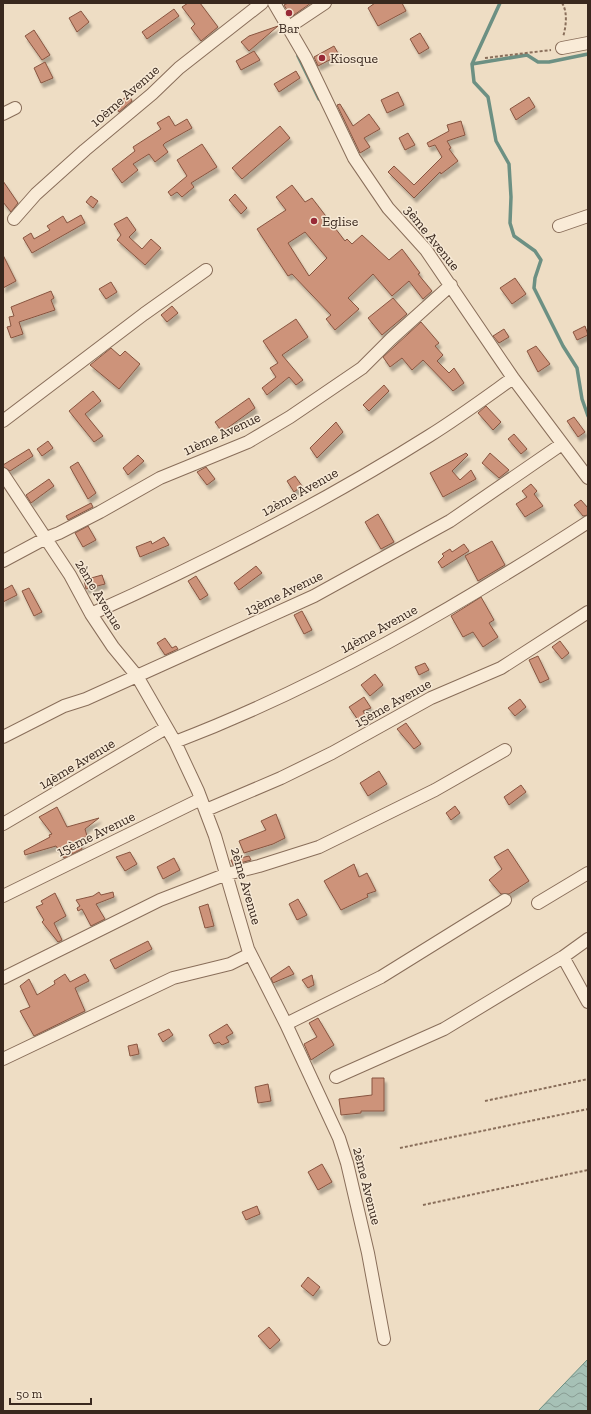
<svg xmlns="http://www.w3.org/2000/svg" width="591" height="1414" font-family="'Zilla Slab',serif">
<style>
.water{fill:url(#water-waves);stroke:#6c9083}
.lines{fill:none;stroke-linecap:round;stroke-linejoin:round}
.stream{stroke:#6c9083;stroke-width:3.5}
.building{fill:#cd937a;stroke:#885540;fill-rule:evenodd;filter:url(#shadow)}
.street-casing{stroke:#896e5a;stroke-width:14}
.path{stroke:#896e5a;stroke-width:2;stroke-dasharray:3 2;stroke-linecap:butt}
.street{stroke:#f9ebd7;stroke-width:12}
.poi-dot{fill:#982a37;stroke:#f6e8d4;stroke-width:1.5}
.labels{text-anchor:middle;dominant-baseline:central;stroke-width:3;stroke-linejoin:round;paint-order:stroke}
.poi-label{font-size:14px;fill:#39281e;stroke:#f6e8d4;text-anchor:start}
.street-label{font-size:14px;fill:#39281e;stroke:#f6e8d4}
</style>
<defs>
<pattern id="water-waves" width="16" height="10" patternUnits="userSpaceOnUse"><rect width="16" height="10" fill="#a6c1b6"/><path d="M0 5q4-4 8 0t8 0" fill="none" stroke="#889d93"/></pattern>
<filter id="shadow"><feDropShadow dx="2.5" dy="4.5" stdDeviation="1" flood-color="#0004"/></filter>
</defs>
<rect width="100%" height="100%" fill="#eeddc4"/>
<path class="water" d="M588,1359v52h-50z"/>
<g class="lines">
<path class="stream" d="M500,3l-28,61 2,18 14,15 8,44 13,23 2,33 -1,26 4,13 21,15 6,9 -6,18 -1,10 29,58 14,22 5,31 6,17
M298,56l21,43
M472,64l55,-9 11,7h11l39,-8"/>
</g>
<path class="building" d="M188,3h12l18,24 -17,14 -10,-13 4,-4 -13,-17z
M288,3h23l-20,14 -7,-12z
M375,3h27l4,8 -28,15 -10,-18z
M174,9l5,7 -32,23 -5,-7z
M81,11l8,11 -12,10 -8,-14z
M278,26l-29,25 -8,-9 8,-6z
M34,30l16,25 -8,5 -17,-24z
M420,33l9,15 -10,6 -9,-15z
M334,46l5,9 -21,11 -4,-9z
M254,51l6,9 -19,10 -5,-9z
M45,62l8,16 -12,5 -7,-15z
M296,71l4,7 -21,14 -5,-8z
M398,92l6,13 -17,8 -6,-13z
M129,95l3,6 -13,11 -4,-7z
M529,97l6,10 -19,13 -6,-11z
M340,104l13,22 16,-12 11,15 -16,9 6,9 -10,6 -23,-48z
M169,116l6,10 12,-7 5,9 -27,15 -2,2 5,7 -13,10 -6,-8 -16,10 5,6 -16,13 -10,-14 23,-18 -2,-4 28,-18 -4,-6z
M461,121l4,14 -18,6 4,7 -2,1 9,12 -17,13 -1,-2 -26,26 -26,-26 6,-6 20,19 28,-28 -7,-12 -6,2 -2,-4 22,-12 -2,-6z
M280,126l10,12 -48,41 -10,-11z
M408,133l7,12 -10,5 -6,-12z
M202,144l15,23 -26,16 3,4 -12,10 -5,-5 -6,4 -3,-4 19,-16 -10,-16z
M3,181l15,22 -7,9 -8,-10z
M292,185l13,17 7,-4 33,43 2,-2 5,5 10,-9 27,25 13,-11 18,24 -2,1 14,17 -9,8 -14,-18 -17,15 -19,-22 -25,24 11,11 -24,21 -9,-11 5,-4 -39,-41 -4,2 -31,-47 29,-19 -10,-13zM305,232l22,26 -18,18 -21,-33z
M235,194l12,14 -6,6 -12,-14z
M91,196l7,5 -5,7 -7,-6z
M81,215l4,8 -53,30 -9,-15 8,-5 3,6 16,-9 -3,-4 16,-10 4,7z
M127,217l9,13 -7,7 13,12 9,-10 10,9 -16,17 -28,-25 4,-5 -7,-11z
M3,255l13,26 -13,7z
M515,278l11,16 -14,10 -12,-16z
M111,282l6,10 -11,7 -7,-10z
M51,291l3,7 -3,2 4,10 -36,12 4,12 -12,4 -4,-11 4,-1 -2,-9 5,-1 -3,-9z
M393,298l14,16 -25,21 -14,-17z
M172,306l6,7 -11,9 -6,-7z
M296,319l12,18 -26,18 21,25 -7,5 -7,-8 -22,18 -5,-7 14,-11 -6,-9 8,-5 -15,-22z
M421,322l18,21 -4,3 8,9 -6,6 12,12 5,-5 10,15 -11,8 -30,-31 -11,10 -10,-12 -12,9 -7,-10z
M585,326l3,9 -11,5 -4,-8z
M504,329l5,8 -10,6 -6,-7z
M536,346l14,18 -12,8 -11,-21z
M111,348l9,8 5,-5 15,13 -21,25 -29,-24z
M384,385l5,6 -20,20 -6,-6z
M93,391l8,10 -16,13 18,22 -9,6 -25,-31z
M249,398l6,10 -33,24 -7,-10z
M486,406l15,16 -8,8 -15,-17z
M574,417l11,15 -7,5 -11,-16z
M336,422l7,10 -26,26 -7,-10z
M514,434l13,15 -6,5 -13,-15z
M48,441l5,7 -11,8 -5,-7z
M29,449l4,7 -23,15 -7,-4v-2z
M466,453l2,2 -16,16 8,9 11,-10 5,9 -33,18 -13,-24z
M490,453l19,17 -10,8 -17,-15z
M138,455l6,6 -16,14 -5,-7z
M78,462l18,31 -8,6 -18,-32z
M206,467l9,12 -8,6 -10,-13z
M295,476l7,10 -8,6 -7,-11z
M49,479l5,7 -23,17 -5,-8z
M531,484l6,7 -3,3 9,12 -18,11 -9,-13 11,-7 -5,-6z
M581,500l7,8v7l-5,1 -9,-11z
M91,503l2,4 -25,13 -2,-4z
M378,514l16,28 -13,7 -16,-27z
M88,526l8,14 -13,7 -8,-14z
M164,537l5,8 -29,12 -4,-10 15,-6 1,3z
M492,541l13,24 -27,16 -13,-25z
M464,544l5,7 -27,17 -4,-6 6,-6 -2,-2 8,-5 2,3z
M256,566l6,7 -23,17 -5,-7z
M102,575l3,9 -19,5 -2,-9z
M196,576l12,19 -8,5 -12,-19z
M12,585l5,10 -14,7v-12z
M29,588l13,24 -8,4 -12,-25z
M481,597l13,23 -5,3 9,14 -15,10 -10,-15 -10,5 -12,-21z
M302,611l10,19 -8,4 -10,-19z
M165,638l7,10 4,-2 2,3 -13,6 -8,-12z
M560,641l9,12 -7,6 -10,-12z
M538,656l11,23 -9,4 -11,-23z
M425,663l4,7 -10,5 -4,-8z
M375,674l8,11 -13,11 -9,-11z
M364,697l7,11 -8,3 3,6 -8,3 -9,-13z
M520,699l6,8 -11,9 -7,-8z
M406,723l15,21 -7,5 -17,-20z
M379,771l8,13 -19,12 -8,-13z
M521,785l5,7 -17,13 -5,-8z
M455,806l5,7 -9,7 -5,-7z
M57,807l10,20 32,-9 -14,11 2,7 -7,4 2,3h-2l2,6 -18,9 -8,-12 -31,9 -1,-4 26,-14 -1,-2 3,-1 -13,-17z
M276,814l9,24 -12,6 -29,9 -5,-12 27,-11 -5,-9z
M508,849l21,32 -20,13h-8l-12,-14 13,-11 -8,-12z
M130,852l7,12 -12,7 -9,-14z
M249,856l2,4 -18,5 -2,-5z
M174,858l6,12 -17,9 -6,-12z
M354,864l5,13 8,-4 9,18 -9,3 1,3 -27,13 -17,-29z
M99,892l2,3 12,-3 1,5 -18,7 9,15 -14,7 -9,-17 -4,2 -1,-3 3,-2 -4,-6 17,-4z
M55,893l11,23 -12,7 8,17 -4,2 -16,-20 2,-2 -8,-13 7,-3 -2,-3z
M298,899l9,16 -10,5 -8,-16z
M208,904l6,22 -9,2 -6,-21z
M148,941l4,8 -37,20 -5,-9z
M289,966l5,8 -21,9 -2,-5z
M65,974l5,8 15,-8 4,7 -14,7 10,23 -51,25 -14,-25 10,-4 -10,-21 9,-7 8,16 18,-11 -1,-3z
M312,975l2,10 -6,3 -6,-8z
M318,1018l16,27 -23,15 -7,-16 13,-7 -8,-14z
M227,1024l6,9 -7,4 3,5 -7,3 -3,-3 -5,2 -5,-9z
M169,1029l4,6 -10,7 -5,-8z
M137,1044l2,10 -9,2 -2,-10z
M372,1078h12v33h-23v2l-20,2 -2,-16 33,-4z
M268,1084l3,17 -13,2 -3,-16z
M322,1164l10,18 -14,8 -10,-18z
M257,1206l3,8 -14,6 -4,-8z
M308,1277l12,10 -7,9 -12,-10z
M269,1327l11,13 -10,9 -12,-13z"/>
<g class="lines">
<defs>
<path id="street" d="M274,3l32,55 48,100 34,50 38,42 87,128 75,100
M289,27l36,-24
M562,48l26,-5
M3,114l12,-6
M14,219l22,-25 49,-44 67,-56 27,-26 83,-65
M559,226l29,-10
M3,421l141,-107 62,-44
M3,474l67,101 21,39 22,33 24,29 38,66 23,49 17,45 33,113 38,75 53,114 8,25 21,90 16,86
M3,561l43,-23 13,-5 41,-21 60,-34 88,-36 42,-25 72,-49 29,-29 60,-54
M91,614c116,-52 230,-110 338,-178 29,-18 56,-38 84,-58
M3,737l61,-31 22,-7 228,-103 136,-75 112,-77
M175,742c146,-56 282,-135 413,-220
M206,810l75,-32 51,-25 99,-55 70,-30 87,-56
M3,824l163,-96
M3,896l198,-97
M538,903l50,-30
M563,957l25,45
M3,978l157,-78 67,-26 32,-8 60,-19 116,-57 70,-40
M286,1024l95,-47 124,-77
M3,1059l170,-81 57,-14 20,-10
M336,1077l108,-48 119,-72 25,-18"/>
</defs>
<use href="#street" class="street-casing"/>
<path class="path" d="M562,3c6,9 4,24 1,34
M485,58l66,-8
M485,1101l103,-22
M400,1148l188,-39
M423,1205l165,-35"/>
<use href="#street" class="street"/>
</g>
<g class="poi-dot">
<circle cx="289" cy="13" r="4"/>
<circle cx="322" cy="58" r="4"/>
<circle cx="314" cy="221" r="4"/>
</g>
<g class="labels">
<g class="poi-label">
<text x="289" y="28" text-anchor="middle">Bar</text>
<text x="330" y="58">Kiosque</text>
<text x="322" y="221">Eglise</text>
</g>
<g class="street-label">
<text transform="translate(125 96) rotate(-41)">10ème Avenue</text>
<text transform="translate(432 238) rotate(51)">3ème Avenue</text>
<text transform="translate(222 434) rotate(-25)">11ème Avenue</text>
<text transform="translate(300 492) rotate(-29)">12ème Avenue</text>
<text transform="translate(284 593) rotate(-26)">13ème Avenue</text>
<text transform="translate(99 595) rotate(59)">2ème Avenue</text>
<text transform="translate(379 629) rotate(-29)">14ème Avenue</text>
<text transform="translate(393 703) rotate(-29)">15ème Avenue</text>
<text transform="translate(77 764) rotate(-31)">14ème Avenue</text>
<text transform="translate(96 834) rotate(-26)">15ème Avenue</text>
<text transform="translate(246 886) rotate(74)">2ème Avenue</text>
<text transform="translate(367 1186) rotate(76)">2ème Avenue</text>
</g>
</g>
<rect width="591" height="1414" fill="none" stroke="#39281e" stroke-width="8"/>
<path d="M10 1398v6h81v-6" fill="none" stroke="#39281e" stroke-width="2"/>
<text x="16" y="1398" font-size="12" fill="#39281e" stroke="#f6e8d4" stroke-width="3" paint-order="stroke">50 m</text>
</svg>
